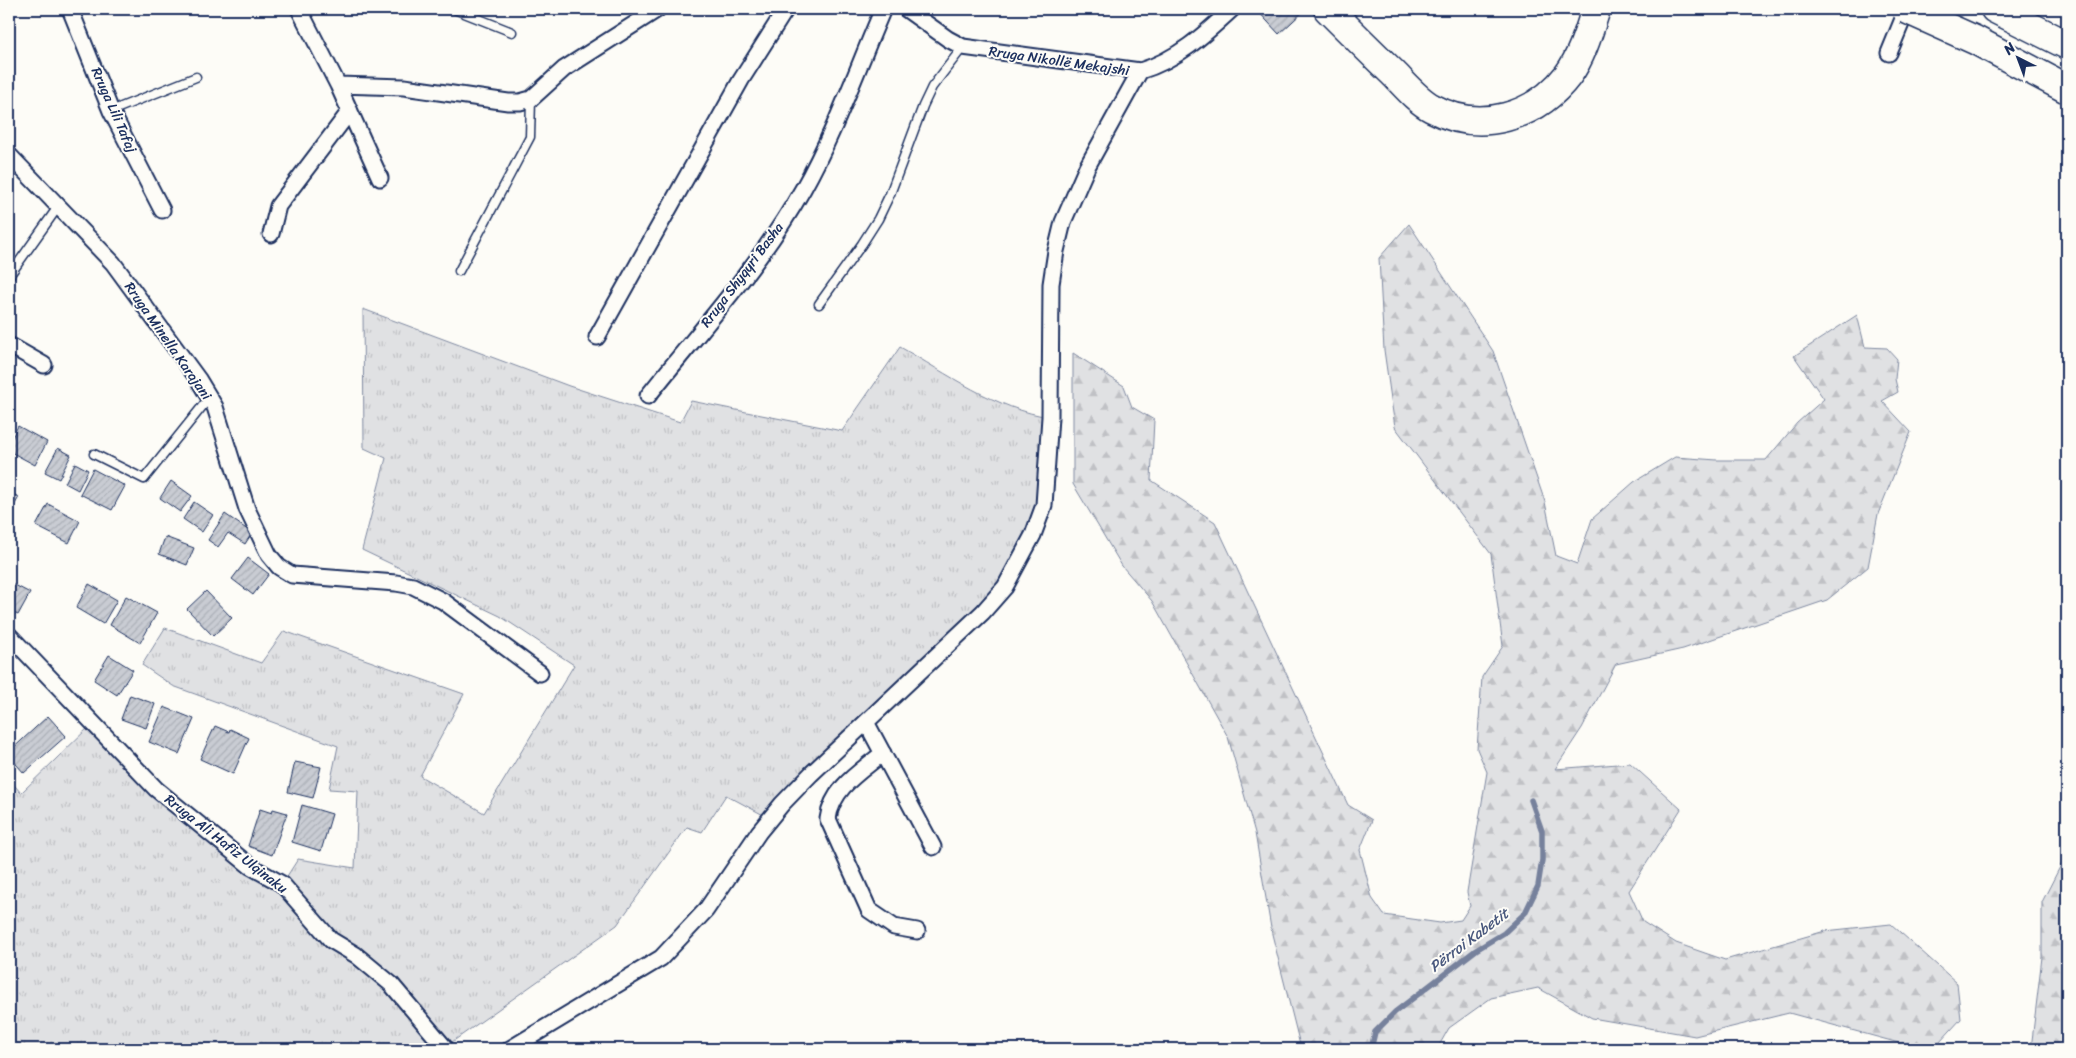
<svg xmlns="http://www.w3.org/2000/svg" width="2076" height="1058" font-family="Sriracha,sans-serif">
<style>
.grass{fill:url(#grass-tufts);stroke:#7e88a0}
.forest{fill:url(#forest-firs);stroke:#7e88a0}
.lines{fill:none;stroke-linecap:round;stroke-linejoin:round}
.stream{stroke:#76819c;stroke-width:5.5}
.building{fill:url(#building-hatch);stroke:#1b2f5e}
.lane-casing{stroke:#1b2f5e;stroke-width:11}
.street-casing{stroke:#1b2f5e;stroke-width:19}
.highway-casing{stroke:#1b2f5e;stroke-width:31}
.lane{stroke:#fdfcf7;stroke-width:8}
.street{stroke:#fdfcf7;stroke-width:15}
.highway{stroke:#fdfcf7;stroke-width:28}
.highway-bridge-casing{stroke:#1b2f5e;stroke-width:31;stroke-linecap:butt}
.highway-bridge{stroke:#fdfcf7;stroke-width:28}
.labels{text-anchor:middle;dominant-baseline:central;stroke-width:4;stroke-linejoin:round;paint-order:stroke}
.street-label{font-size:14px;fill:#1b2f5e;stroke:#fdfcf7}
.water-label{font-size:15px;font-style:italic;fill:#49587d;stroke:#fdfcf7}
</style>
<defs>
<pattern id="grass-tufts" width="24" height="20" patternUnits="userSpaceOnUse" patternTransform="scale(1.25)"><rect width="24" height="20" fill="#e0e1e3"/><path d="M3 7l-1-3M5 7V3M7 7l1-3M15 17l-1-3M17 17v-4M19 17l1-3" fill="none" stroke="#c0c1c5"/></pattern>
<pattern id="forest-firs" width="22" height="20" patternUnits="userSpaceOnUse" patternTransform="scale(1.25)"><rect width="22" height="20" fill="#e0e1e3"/><path d="M5 1l3.5 6h-7zM16 11l3.5 6h-7z" fill="#c0c1c5"/></pattern>
<pattern id="building-hatch" width="6" height="6" patternUnits="userSpaceOnUse" patternTransform="scale(1.25)"><rect width="6" height="6" fill="#c9ccd3"/><path d="M-1 1l2-2M0 6l6-6M5 7l2-2" fill="none" stroke="#acb0b8"/></pattern>
</defs>
<rect width="100%" height="100%" fill="#fdfcf7"/>
<filter id="ink" filterUnits="userSpaceOnUse"><feTurbulence type="fractalNoise" baseFrequency=".02" numOctaves="2"/><feDisplacementMap in="SourceGraphic" scale="10" xChannelSelector="R" yChannelSelector="G"/><feConvolveMatrix kernelMatrix="1 2 1 2 8 2 1 2 1" color-interpolation-filters="sRGB"/></filter>
<g filter="url(#ink)">
<path class="grass" d="M363,309l206,77 111,36 11,-21 151,30 58,-84c46,26 97,63 150,70l-3,70 -42,100 -236,231 -43,-23 -24,37 -15,-5 -70,98 -172,122 1,2h-437v-270l12,14 72,-70 63,66 126,95 16,-25 57,9 3,-77 -29,-2 9,-43 -165,-60 -31,-21 23,-37 96,35 23,-32 180,63 -44,82 64,37 90,-148 -74,-49 -138,-66 24,-92 -22,-10z"/>
<path class="forest" d="M1409,224l84,127 52,151 11,54 21,8 15,-45 42,-37 41,-25 42,3h49l31,-37 27,-24 -30,-43 63,-41 8,32 22,1 10,11 -2,20 3,13 -16,9 29,31 -33,82 -10,53 -41,33 -144,49 -67,15 -34,64 -27,41 75,-6 51,46 -52,82 14,31 33,21 49,17 100,-29 66,-7 66,59 4,36 -22,24h-40l-110,-30 -94,23 -103,-18 -54,-30 -47,10 -42,30 -12,21h-136l-29,-115 -17,-101 -27,-96 -76,-136 -30,-35 -49,-82v-131l51,33 8,21 22,13 -3,60 64,42 133,283 24,15 -12,30 12,48 12,17 56,8 21,-3 9,-14 -3,-14 20,-120 -10,-23 5,-72 21,-31 -12,-92 -96,-127 -11,-77 -5,-92z
M2067,858v191h-36l11,-92v-55l21,-41z"/>
<g class="lines">
<path class="stream" d="M1371,1049l4,-17 20,-20 81,-62 28,-17 21,-20 13,-27 4,-26v-29l-11,-31"/>
</g>
<path class="building" d="M1256,9h50l-27,25z
M18,426l29,16 -12,23 -26,-14v-8z
M58,448l13,7 -12,24 -14,-7z
M75,463l13,7 -10,20 -13,-7z
M93,469l32,17 -13,24 -32,-16z
M171,481l21,15 -12,16 -20,-14z
M9,492l10,5 -10,18z
M194,502l19,13 -11,17 -19,-13z
M48,504l32,17 -11,22 -33,-17z
M225,514l27,19 -7,11 -17,-11 -10,14 -10,-7z
M165,537l29,11 -7,17 -28,-11z
M248,558l21,16 -16,21 -21,-16z
M9,582l21,11 -12,22 -9,-4z
M89,584l28,16 -14,24 -27,-16z
M206,591l26,27 -19,18 -26,-27z
M126,596l31,17 -17,30 -30,-18z
M109,655l24,15 -16,25 -23,-15z
M130,695l25,9 -9,24 -25,-9z
M164,707l30,12 -15,35 -30,-12z
M48,716l18,20 -42,37 -15,-17v-4z
M215,726l14,6 1,-3 19,9 -16,36 -33,-15z
M295,762l26,5 -8,31 -25,-6z
M302,805l30,9 -11,37 -29,-9z
M260,809l12,4 1,-4 14,4 -15,42 -24,-9z"/>
<g class="lines">
<defs>
<path id="lane" d="M454,9l58,23
M111,111l85,-34
M459,271l71,-134 1,-38
M9,276l49,-69
M819,304l43,-60 16,-25 12,-25 33,-88 9,-19 31,-40
M94,454l50,25 65,-81"/>
<path id="street" d="M70,9l41,102 51,99
M299,9l39,76 42,93
M906,9l42,30 15,8 177,24c37,-11 64,-36 92,-62
M1889,53l18,-44
M338,85l66,2 104,15h12l11,-3 33,-30 94,-60
M9,155l104,108 85,116 17,28 32,102 22,46 10,12 13,8 104,8 17,3 30,15 97,72
M271,234l7,-28 72,-95
M597,337l144,-257 45,-71
M9,345l35,20
M648,396c53,-67 113,-132 155,-207 32,-57 54,-120 80,-180
M9,635l147,154 94,77 32,18 49,56 25,15 35,29 55,65
M866,722l67,125
M883,753c-23,19 -51,35 -55,66l41,91 25,17 23,4
M510,1049l151,-91 45,-48 53,-78 23,-28 29,-30 172,-162 22,-25 28,-52 11,-30 6,-88 1,-133 5,-33 7,-29 24,-55 53,-96"/>
<path id="highway" d="M1328,9c21,21 43,43 65,64 12,12 24,27 39,35 48,26 104,9 136,-33 14,-19 21,-44 28,-66
M1995,9l72,36"/>
</defs>
<use href="#lane" class="lane-casing"/>
<use href="#street" class="street-casing"/>
<use href="#highway" class="highway-casing"/>
<use href="#lane" class="lane"/>
<use href="#street" class="street"/>
<use href="#highway" class="highway"/>
<defs>
<path id="highway-bridge" d="M1906,9l69,31 92,49"/>
</defs>
<use href="#highway-bridge" class="highway-bridge-casing"/>
<use href="#highway-bridge" class="highway-bridge"/>
</g>
</g>
<g class="labels">
<g class="street-label">
<text transform="translate(1059 61) rotate(8)">Rruga Nikollë Mekajshi</text>
<text transform="translate(114 110) rotate(66)">Rruga Lili Tafaj</text>
<text transform="translate(742 275) rotate(-53)">Rruga Shyqyri Basha</text>
<text transform="translate(168 341) rotate(55)">Rruga Minella Karajani</text>
<text transform="translate(226 844) rotate(38)">Rruga Ali Hafiz Ulqinaku</text>
</g>
<g class="water-label">
<text transform="translate(1469 940) rotate(-37)">Përroi Kabetit</text>
</g>
</g>
<rect width="2076" height="1058" fill="none" stroke="#fdfcf7" stroke-width="30"/>
<rect x="15" y="15" width="2046" height="1028" fill="none" stroke="#1b2f5e" stroke-width="2" filter="url(#ink)"/>
<g transform="translate(2018 58) rotate(318)" stroke="#fdfcf7" stroke-width="4" paint-order="stroke">
<path d="M0-4L9 19L0 12L-9 19Z" fill="#1b2f5e"/>
<text y="-8" font-size="14" font-weight="bold" text-anchor="middle" fill="#1b2f5e">N</text>
</g>
</svg>
